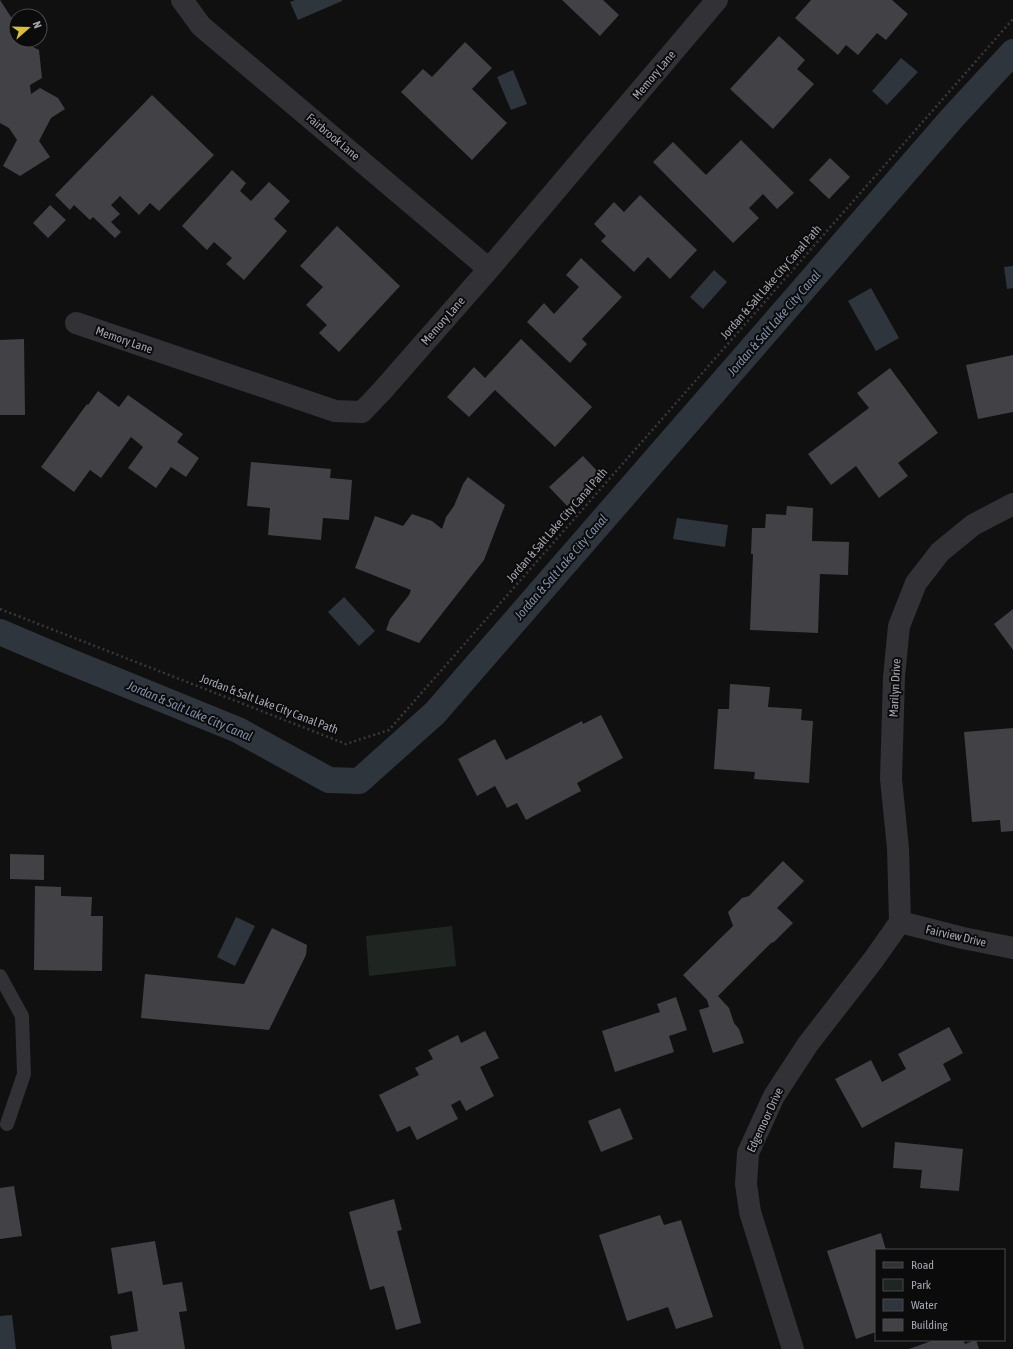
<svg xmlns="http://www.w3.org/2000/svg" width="1013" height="1349" font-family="'Asap Condensed',sans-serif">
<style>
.green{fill:#1f2520}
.water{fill:#2f353c}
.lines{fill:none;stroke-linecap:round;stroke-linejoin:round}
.canal{stroke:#2f353c;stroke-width:26}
.building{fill:#424246}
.path{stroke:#38383d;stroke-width:2.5;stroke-dasharray:2 3;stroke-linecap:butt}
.lane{stroke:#313136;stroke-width:14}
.street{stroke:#313136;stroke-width:22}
.labels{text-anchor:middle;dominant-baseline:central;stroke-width:4;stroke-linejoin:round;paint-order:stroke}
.street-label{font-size:12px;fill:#a3a5b0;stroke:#0b0b0c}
.water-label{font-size:13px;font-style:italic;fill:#7d8ea8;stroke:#0b0b0c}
</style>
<rect width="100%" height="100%" fill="#101011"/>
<path class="green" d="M452,926l4,40 -87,10 -3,-40z"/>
<path class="water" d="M295,0h47v1l-44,19 -8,-18z
M901,58l17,14 -31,33 -15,-14z
M513,70l14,34 -16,6 -14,-33z
M1013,266v22l-6,1 -3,-22z
M714,270l13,12 -24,27 -13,-12z
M871,288l28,50 -23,13 -28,-50z
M677,518l51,7 -3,22 -52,-8z
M344,597l31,34 -16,15 -31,-34z
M236,917l19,9 -20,40 -18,-9z
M12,1315l4,34h-16v-33z"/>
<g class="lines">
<path class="canal" d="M0,632l61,26 177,72 91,50 30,1 76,-68 518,-596 60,-65"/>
</g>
<path class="building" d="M0,0l11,17h5v23h11l4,6 8,4 3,28 -12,7 1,9 9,-6 18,10 7,11 -14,9 -12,23 11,16 -30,19 -17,-10 14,-26 -8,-12 -9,-5z
M562,0h41l16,15 -19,21z
M811,0h81l16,14 -22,26 -9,-7 -19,22 -12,-10 -8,10 -43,-37z
M779,36l26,24 -8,9 17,15 -41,45 -43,-40z
M465,42l27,26 -20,21 35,34 -35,37 -71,-68 22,-23 9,8z
M152,95l62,60 -55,56 -9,-8 -11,12 -19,-19 -9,9 9,9 -9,8 10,10 -6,6 -22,-21 -3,3 -16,-15 -4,5 -15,-15z
M741,140l53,53 -17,16 -14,-15 -14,14 10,10 -26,25 -80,-81 20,-20 33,33z
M830,158l20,19 -21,22 -20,-19z
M232,170l14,13 -6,8 11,10 18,-19 21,19 -16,18 13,12 -43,49 -18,-16 6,-6 -18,-16 -7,8 -25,-24z
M640,195l57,55 -27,29 -22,-22 -14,15 -33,-31 5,-5 -12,-12 20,-22 10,10z
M50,205l16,15 -18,18 -15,-15z
M337,226l63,60 -61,66 -20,-19 8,-8 -21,-20 17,-18 -23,-21z
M581,258l41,39 -40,42 5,5 -17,19 -43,-41 17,-19 10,11 25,-27 -13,-12z
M24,339l1,76h-25v-75z
M521,339l71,68 -37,40 -60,-57 -26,27 -22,-20 27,-30 11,11z
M1013,355v57l-35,7 -12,-54z
M890,368l48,65 -40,30 10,13 -29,22 -23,-32 -25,19 -23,-31 61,-46 -12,-15z
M98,391l21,16 9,-12 55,39 -6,8 22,16 -13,19 -15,-10 -15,21 -28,-20 15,-21 -12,-10 -30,41 -11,-8 -16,22 -33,-25 46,-63 1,1z
M583,456l18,19 -34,31 -18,-19z
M251,462l80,7 -1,9 22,2 -3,40 -26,-2 -2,22 -53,-5 2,-27 -23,-2z
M468,477l37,28 -21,55 -65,83 -33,-13 4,-11 19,-24 2,-5 -56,-22 20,-52 28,10 9,-12 20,7 10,8 4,-12 8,-11 9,-22z
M787,506l26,2 -1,33 37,1 -1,33 -28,-1 -2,59 -68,-3 3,-76h-2l1,-26h13l1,-14 20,1z
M1013,609v41l-19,-26z
M730,684l40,3 -2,20 34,2 -1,11 12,1 -4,62 -55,-4 1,-7 -41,-3 4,-60h11z
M601,715l22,43 -46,25 4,8 -55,29 -9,-17 -10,5 -12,-22 -18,10 -19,-37 37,-20 11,21 76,-39 1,3z
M1013,728v103l-12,1 -1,-12 -28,2 -8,-90z
M10,854l34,1v25l-34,-1z
M783,861l21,20 -27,27 16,15 -19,19 -3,1 -53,53 11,12 5,15 5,6 5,14 -31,10 -14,-43 10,-3 -2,-7 -24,-25 50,-49 -5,-14 14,-14 7,-2z
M35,886l26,1v9l31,1 -1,19h12l-1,55 -68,-1z
M272,928l35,17 -1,10 -37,75 -128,-12 4,-44 99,10z
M676,997l11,33 -18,6 5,16 -59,20 -13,-41 58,-19 -3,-8z
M949,1027l14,26 -20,11 8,16 -89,48 -27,-49 36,-19 11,22 24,-13 -8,-15z
M485,1031l14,27 -19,9 14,29 -28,15 -6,-11 -9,5 7,14 -41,21 -7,-14 -13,6 -18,-37 40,-20 -4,-7 18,-9 -5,-9 30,-15 3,8z
M620,1108l13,31 -32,13 -13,-31z
M895,1142l68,7 -4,42 -39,-3 2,-18 -29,-2z
M14,1186l8,50 -22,3v-51z
M394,1199l8,31 -5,1 24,92 -25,7 -12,-44 -14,4 -21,-78z
M660,1215l4,10 17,-5 32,97 -37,12 -8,-22 -41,14 -28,-86z
M881,1233l5,17h-10v82l-20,7 -29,-88z
M155,1241l8,44 19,-3 5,29 -8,1 6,37h-73l-2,-13 28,-5 -6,-40 -14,3 -7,-46z
M934,1340h29l2,4 11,-4 3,9h-70z"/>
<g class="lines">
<path class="path" d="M0,609l346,135 43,-14 624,-711"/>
<path class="lane" d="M0,976l22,40 2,58 -17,50"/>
<path class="street" d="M182,0l19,26 288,243
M76,323l259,88 27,1 20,-21 107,-122 228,-269
M900,922l-2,-74 -7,-69 3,-102 5,-51 17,-43 24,-31 33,-27 40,-21
M900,922l63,16 50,10
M793,1349l-43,-137 -4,-28 2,-31 26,-57 34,-52 66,-85 26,-37"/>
</g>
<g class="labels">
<g class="street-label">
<text transform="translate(654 75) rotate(-50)">Memory Lane</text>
<text transform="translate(333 137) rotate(40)">Fairbrook Lane</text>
<text transform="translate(771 282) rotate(-49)">Jordan &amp; Salt Lake City Canal Path</text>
<text transform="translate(443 321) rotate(-49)">Memory Lane</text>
<text transform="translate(124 340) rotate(19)">Memory Lane</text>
<text transform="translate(557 525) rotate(-49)">Jordan &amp; Salt Lake City Canal Path</text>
<text transform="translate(895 688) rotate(-87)">Marilyn Drive</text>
<text transform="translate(269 704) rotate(21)">Jordan &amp; Salt Lake City Canal Path</text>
<text transform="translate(956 936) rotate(13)">Fairview Drive</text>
<text transform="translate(765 1120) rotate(-65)">Edgemoor Drive</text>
</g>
<g class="water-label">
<text transform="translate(774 323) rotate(-49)">Jordan &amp; Salt Lake City Canal</text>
<text transform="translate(561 567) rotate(-49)">Jordan &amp; Salt Lake City Canal</text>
<text transform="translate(190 711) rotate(23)">Jordan &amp; Salt Lake City Canal</text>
</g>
</g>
<rect x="875" y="1249" width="130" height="92" fill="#0b0b0c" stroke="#48494e"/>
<rect x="883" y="1262" width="20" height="6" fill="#313136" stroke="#48494e"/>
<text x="911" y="1269" font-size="12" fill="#a3a5b0">Road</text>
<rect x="883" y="1279" width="20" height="12" fill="#1f2520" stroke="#48494e"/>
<text x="911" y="1289" font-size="12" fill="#a3a5b0">Park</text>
<rect x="883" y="1299" width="20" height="12" fill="#2f353c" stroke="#48494e"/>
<text x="911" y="1309" font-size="12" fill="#a3a5b0">Water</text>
<rect x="883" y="1319" width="20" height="12" fill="#424246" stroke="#48494e"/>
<text x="911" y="1329" font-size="12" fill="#a3a5b0">Building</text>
<g transform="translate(28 28) rotate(70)"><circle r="19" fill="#0b0b0c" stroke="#48494e"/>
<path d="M0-3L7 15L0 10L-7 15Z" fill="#dcbd3d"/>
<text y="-6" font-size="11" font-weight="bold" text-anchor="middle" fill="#a3a5b0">N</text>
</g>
</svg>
